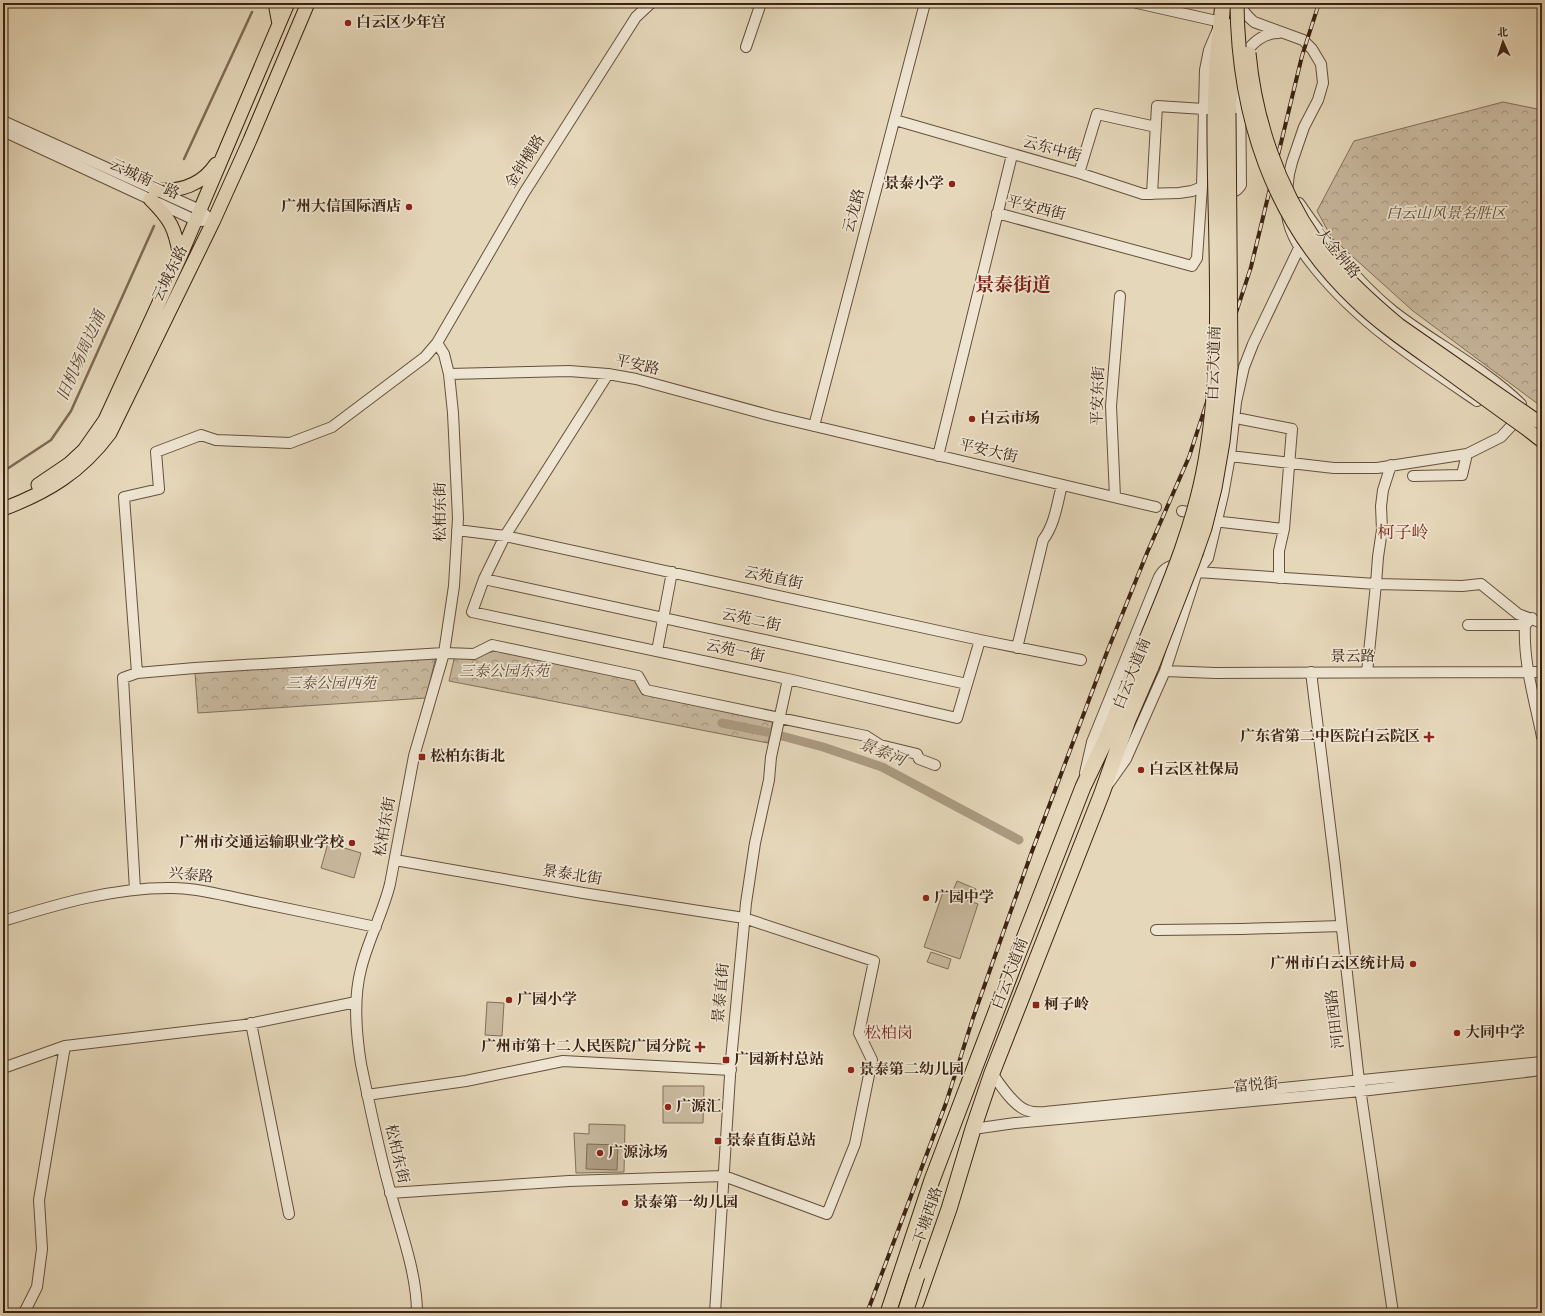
<svg xmlns="http://www.w3.org/2000/svg" width="1545" height="1316" font-family="Vollkorn,'Noto Serif SC',serif">
<style>
.park{fill:url(#park-crowns);stroke:#826e58}
.pitch{fill:#c8b89d;stroke:#826e58}
.water{fill:#ac9a80;stroke:#7f6a54}
.lines{fill:none;stroke-linecap:round;stroke-linejoin:round}
.stream{stroke:#7f6a54;stroke-width:2.5}
.canal{stroke:#ac9a80;stroke-width:9}
.minor-casing{stroke:#66503c;stroke-width:12}
.major-casing{stroke:#3c2312;stroke-width:15}
.highway-casing{stroke:#3c2312;stroke-width:17}
.minor{stroke:#eee5d2;stroke-width:10}
.major{stroke:#e5d7b9;stroke-width:13}
.highway{stroke:#e5d7b9;stroke-width:15}
.rail-casing{stroke:#3c2312;stroke-width:4}
.rail{stroke:#eee5d2;stroke-width:2.5;stroke-dasharray:8;stroke-linecap:butt}
.major-bridge-casing{stroke:#3c2312;stroke-width:15;stroke-linecap:butt}
.highway-bridge-casing{stroke:#3c2312;stroke-width:17;stroke-linecap:butt}
.major-bridge{stroke:#e5d7b9;stroke-width:13}
.highway-bridge{stroke:#e5d7b9;stroke-width:15}
.poi-dot{fill:#8f2418;stroke:#eee5d2;stroke-width:1.5}
.labels{text-anchor:middle;dominant-baseline:central;stroke-width:3.5;stroke-linejoin:round;paint-order:stroke}
.poi-label{font-size:15px;font-weight:bold;fill:#3c2312;stroke:#eee5d2;text-anchor:start}
.street-label{font-size:15px;fill:#3c2312;stroke:#eee5d2}
.park-label{font-size:15px;font-style:italic;fill:#5f4835;stroke:#eee5d2}
.water-label{font-size:16px;font-style:italic;fill:#5e4733;stroke:#eee5d2}
.neighbourhood-label{font-size:16px;fill:#7a1f14;stroke:#eee5d2}
.quarter-label{font-size:17px;fill:#7a1f14;stroke:#eee5d2}
.district-label{font-size:19px;font-weight:bold;fill:#7a1f14;stroke:#eee5d2}
</style>
<defs>
<pattern id="park-crowns" width="20" height="18" patternUnits="userSpaceOnUse"><rect width="20" height="18" fill="#c8b89d"/><path d="M2 6a3 3 0 1 1 6 0M12 15a3 3 0 1 1 6 0" fill="none" stroke="#a4957f"/></pattern>
</defs>
<rect width="100%" height="100%" fill="#e5d7b9"/>
<filter id="stains"><feTurbulence type="fractalNoise" baseFrequency=".005" numOctaves="4"/><feColorMatrix values="0 0 0 0 .2 0 0 0 0 .09 0 0 0 0 .02 0 0 0 .5 -.17"/></filter>
<radialGradient id="worn" r=".72"><stop offset=".6" stop-color="#630" stop-opacity="0"/><stop offset="1" stop-color="#630" stop-opacity=".3"/></radialGradient>
<path class="park" d="M1503,102l39,8v297l-129,-96 -81,-73 -15,-27 37,-70z
M500,650l133,30 13,11 127,29 -5,23 -319,-62 6,-26 19,1z
M436,656l-10,42 -228,15 -3,-40z"/>
<path class="pitch" d="M328,843l33,10 -7,25 -33,-10z
M957,881l19,8 -4,10 -19,-8z
M943,892l35,12 -18,55 -36,-12z
M931,952l20,7 -3,10 -21,-7z
M487,1002l17,1 -2,33 -17,-1z
M663,1086h41l-1,37h-40z
M589,1124l36,1 -1,47 -48,1 -2,-40 15,1z"/>
<path class="water" d="M587,1144l31,1 -1,25 -31,-1z"/>
<g class="lines">
<path class="stream" d="M184,159l68,-147
M3,474l4,-5 44,-29 20,-29 83,-185"/>
<path class="canal" d="M722,723l45,9 56,15 59,20 137,73"/>
<defs>
<path id="minor" d="M1240,3c2,8 8,14 14,19l49,18 9,9 9,15 2,19 -5,17 -14,27 -12,35 -3,12 -2,17
M746,47l15,-44
M1242,56c11,-13 20,-23 37,-23
M895,120l184,53 64,21 36,-1 13,-2 10,-4
M3,121l197,89 13,12
M3,131l192,89 7,1
M1079,173l18,-59 59,13
M1152,194l5,-88 47,3
M1223,194c8,-1 14,-2 18,-9l-1,-101
M1299,203c27,39 56,77 94,108 41,32 90,56 128,93
M997,213l195,53 5,-8 5,-71 3,-117 4,-20 12,-28 -84,-19
M1287,215c3,21 15,37 28,53 44,55 104,94 162,133
M449,374l120,-3 39,3 28,5 136,37 384,91
M608,374l-103,162 -21,43 -12,33 316,67 169,39 23,-78
M1241,419l51,10 -8,100 -5,22v27
M814,426l111,-423
M938,456l74,-301
M1230,456l104,12h43l90,-14 34,-17 13,-14
M1391,465l-8,25 -2,16 1,24 -4,27 -2,27 86,2 19,-2 37,30 24,9
M1413,476l49,-1 5,-21
M1115,497l-4,-91 9,-110
M1182,511l16,3
M1222,522l62,7
M457,530l48,6 475,104 101,20
M484,579l483,105
M1532,618l-7,7c-2,38 10,76 17,112
M1468,625h57
M1017,648l26,-108c12,-16 14,-36 19,-55
M657,651l15,-79
M1165,671l50,2 327,-1
M1311,672l24,194 24,215 34,232
M137,673l-13,-176 35,-8 -3,-37 45,-17 15,5 74,3 42,-16 93,-70 12,-14 87,-150 112,-176 15,-14
M1085,773l7,-31 67,-165c9,-17 24,-13 38,-5l179,12 -9,88
M1109,783l17,-24 39,-88 32,-99 11,-14 15,-63 7,-39 6,-54 8,-35 9,-23 46,-96
M135,890l-12,-212 14,-5 58,-5 249,-15 30,1 18,-9 146,31 8,14 220,46 14,9 37,9 2,5 16,6
M3,921c55,-17 112,-34 170,-33 26,0 52,8 78,13 42,9 83,17 125,26
M1156,930l85,-1 100,-3
M251,1023l38,191
M3,1068l62,-22 179,-21 112,-23
M992,1073c8,12 23,35 37,38 5,2 11,1 16,1l497,-50
M367,1095l99,-14 97,-20 168,9
M973,1129l42,-6 346,-32 181,-21
M390,1193l179,-12 155,-5 103,38 28,-70 17,-84 -13,-27 15,-72 -130,-43 -161,-25 -188,-33
M25,1311l12,-24 5,-38 -3,-49 26,-154
M417,1313c0,-39 -16,-81 -26,-119 -12,-42 -21,-87 -30,-130 -5,-31 -8,-64 0,-95 7,-29 22,-56 29,-85l24,-128 30,-103 10,-67 4,-68 -5,-105 -4,-39 -5,-20 -7,-11
M715,1313l16,-253 15,-157 9,-60 14,-63 2,-23 17,-78"/>
<path id="major" d="M275,3l4,21
M155,190c24,2 47,-5 61,-26
M150,199c21,21 25,29 30,58
M1528,430l14,11
M38,485l31,-21 15,-14 21,-30 75,-163 108,-254
M3,509c45,-17 78,-37 107,-76l103,-211 37,-82 58,-137"/>
<path id="highway" d="M1228,113l7,-89
M1215,114l2,-52 6,-59
M916,1303l33,-94 24,-80 19,-56 110,-280 26,-73 23,-53
M888,1313l44,-133 86,-226 65,-167 23,-48 32,-78"/>
</defs>
<use href="#minor" class="minor-casing"/>
<use href="#major" class="major-casing"/>
<use href="#highway" class="highway-casing"/>
<use href="#minor" class="minor"/>
<use href="#major" class="major"/>
<use href="#highway" class="highway"/>
<defs>
<path id="rail" d="M867,1313l79,-210 27,-85 58,-164 76,-202 40,-99 42,-96 62,-190 51,-211 17,-53"/>
</defs>
<use href="#rail" class="rail-casing"/>
<use href="#rail" class="rail"/>
<defs>
<path id="major-bridge" d="M1237,3c1,112 35,219 119,298 25,24 53,43 81,63 30,22 60,44 91,66
M1249,53c6,66 29,134 67,188 23,32 53,59 83,84l138,96"/>
<path id="highway-bridge" d="M1138,661c27,-66 56,-130 68,-200 20,-115 8,-231 9,-347
M1151,667l41,-105 12,-34 10,-40 8,-46 8,-75 -2,-254
M905,1313l12,-37"/>
</defs>
<use href="#major-bridge" class="major-bridge-casing"/>
<use href="#highway-bridge" class="highway-bridge-casing"/>
<use href="#major-bridge" class="major-bridge"/>
<use href="#highway-bridge" class="highway-bridge"/>
</g>
<g class="poi-dot">
<circle cx="348" cy="23" r="4"/>
<circle cx="952" cy="184" r="4"/>
<circle cx="409" cy="207" r="4"/>
<circle cx="972" cy="419" r="4"/>
<path d="M1427 731h4v4h4v4h-4v4h-4v-4h-4v-4h4z"/>
<rect x="418" y="753" width="8" height="8" rx="2"/>
<circle cx="1141" cy="770" r="4"/>
<circle cx="352" cy="843" r="4"/>
<circle cx="926" cy="898" r="4"/>
<circle cx="1413" cy="964" r="4"/>
<circle cx="509" cy="1000" r="4"/>
<rect x="1032" y="1001" width="8" height="8" rx="2"/>
<circle cx="1457" cy="1033" r="4"/>
<path d="M698 1041h4v4h4v4h-4v4h-4v-4h-4v-4h4z"/>
<rect x="722" y="1056" width="8" height="8" rx="2"/>
<circle cx="851" cy="1070" r="4"/>
<circle cx="668" cy="1107" r="4"/>
<rect x="714" y="1137" width="8" height="8" rx="2"/>
<circle cx="600" cy="1153" r="4"/>
<circle cx="625" cy="1203" r="4"/>
</g>
<g class="labels">
<g class="poi-label">
<text x="356" y="23">白云区少年宫</text>
<text x="944" y="184" text-anchor="end">景泰小学</text>
<text x="401" y="207" text-anchor="end">广州大信国际酒店</text>
<text x="980" y="419">白云市场</text>
<text x="1420" y="737" text-anchor="end">广东省第二中医院白云院区</text>
<text x="430" y="757">松柏东街北</text>
<text x="1149" y="770">白云区社保局</text>
<text x="344" y="843" text-anchor="end">广州市交通运输职业学校</text>
<text x="934" y="898">广园中学</text>
<text x="1405" y="964" text-anchor="end">广州市白云区统计局</text>
<text x="517" y="1000">广园小学</text>
<text x="1044" y="1005">柯子岭</text>
<text x="1465" y="1033">大同中学</text>
<text x="691" y="1047" text-anchor="end">广州市第十二人民医院广园分院</text>
<text x="734" y="1060">广园新村总站</text>
<text x="859" y="1070">景泰第二幼儿园</text>
<text x="676" y="1107">广源汇</text>
<text x="726" y="1141">景泰直街总站</text>
<text x="608" y="1153">广源泳场</text>
<text x="633" y="1203">景泰第一幼儿园</text>
</g>
<g class="street-label">
<text transform="translate(1052 150) rotate(15)">云东中街</text>
<text transform="translate(526 162) rotate(-58)">金钟横路</text>
<text transform="translate(144 180) rotate(25)">云城南一路</text>
<text transform="translate(1036 209) rotate(14)">平安西街</text>
<text transform="translate(855 211) rotate(-75)">云龙路</text>
<text transform="translate(1337 254) rotate(51)">大金钟路</text>
<text transform="translate(171 274) rotate(-64)">云城东路</text>
<text transform="translate(1215 363) rotate(-88)">白云大道南</text>
<text transform="translate(637 366) rotate(13)">平安路</text>
<text transform="translate(1099 396) rotate(-88)">平安东街</text>
<text transform="translate(988 452) rotate(13)">平安大街</text>
<text transform="translate(441 512) rotate(-90)">松柏东街</text>
<text transform="translate(773 579) rotate(12)">云苑直街</text>
<text transform="translate(751 621) rotate(12)">云苑二街</text>
<text transform="translate(735 652) rotate(12)">云苑一街</text>
<text x="1353" y="657">景云路</text>
<text transform="translate(1133 674) rotate(-68)">白云大道南</text>
<text transform="translate(386 827) rotate(-80)">松柏东街</text>
<text transform="translate(191 876) rotate(6)">兴泰路</text>
<text transform="translate(572 876) rotate(9)">景泰北街</text>
<text transform="translate(1011 974) rotate(-69)">白云大道南</text>
<text transform="translate(722 993) rotate(-85)">景泰直街</text>
<text transform="translate(1336 1019) rotate(-97)">河田西路</text>
<text transform="translate(1256 1086) rotate(-5)">富悦街</text>
<text transform="translate(396 1154) rotate(77)">松柏东街</text>
<text transform="translate(929 1216) rotate(-71)">下塘西路</text>
</g>
<g class="park-label">
<text x="1446" y="214">白云山风景名胜区</text>
<text x="504" y="672">三泰公园东苑</text>
<text x="331" y="684">三泰公园西苑</text>
</g>
<g class="water-label">
<text transform="translate(82 356) rotate(-66)">旧机场周边涌</text>
<text transform="translate(882 753) rotate(22)">景泰河</text>
</g>
<g class="neighbourhood-label">
<text x="889" y="1034">松柏岗</text>
</g>
<g class="quarter-label">
<text x="1403" y="533">柯子岭</text>
</g>
<g class="district-label">
<text x="1013" y="286">景泰街道</text>
</g>
</g>
<rect width="1545" height="1316" fill="none" stroke="#e5d7b9" stroke-width="16"/>
<rect x="4" y="4" width="1537" height="1308" fill="none" stroke="#3c2312" stroke-width="2"/>
<rect x="8" y="8" width="1529" height="1300" fill="none" stroke="#3c2312"/>
<g transform="translate(1503 42) rotate(357)" stroke="#eee5d2" stroke-width="3" paint-order="stroke">
<path d="M0-3L7 15L0 10L-7 15Z" fill="#3c2312"/>
<text y="-6" font-size="11" font-weight="bold" text-anchor="middle" fill="#3c2312">北</text>
</g>
<rect width="100%" height="100%" filter="url(#stains)"/>
<rect width="100%" height="100%" fill="url(#worn)"/>
</svg>
